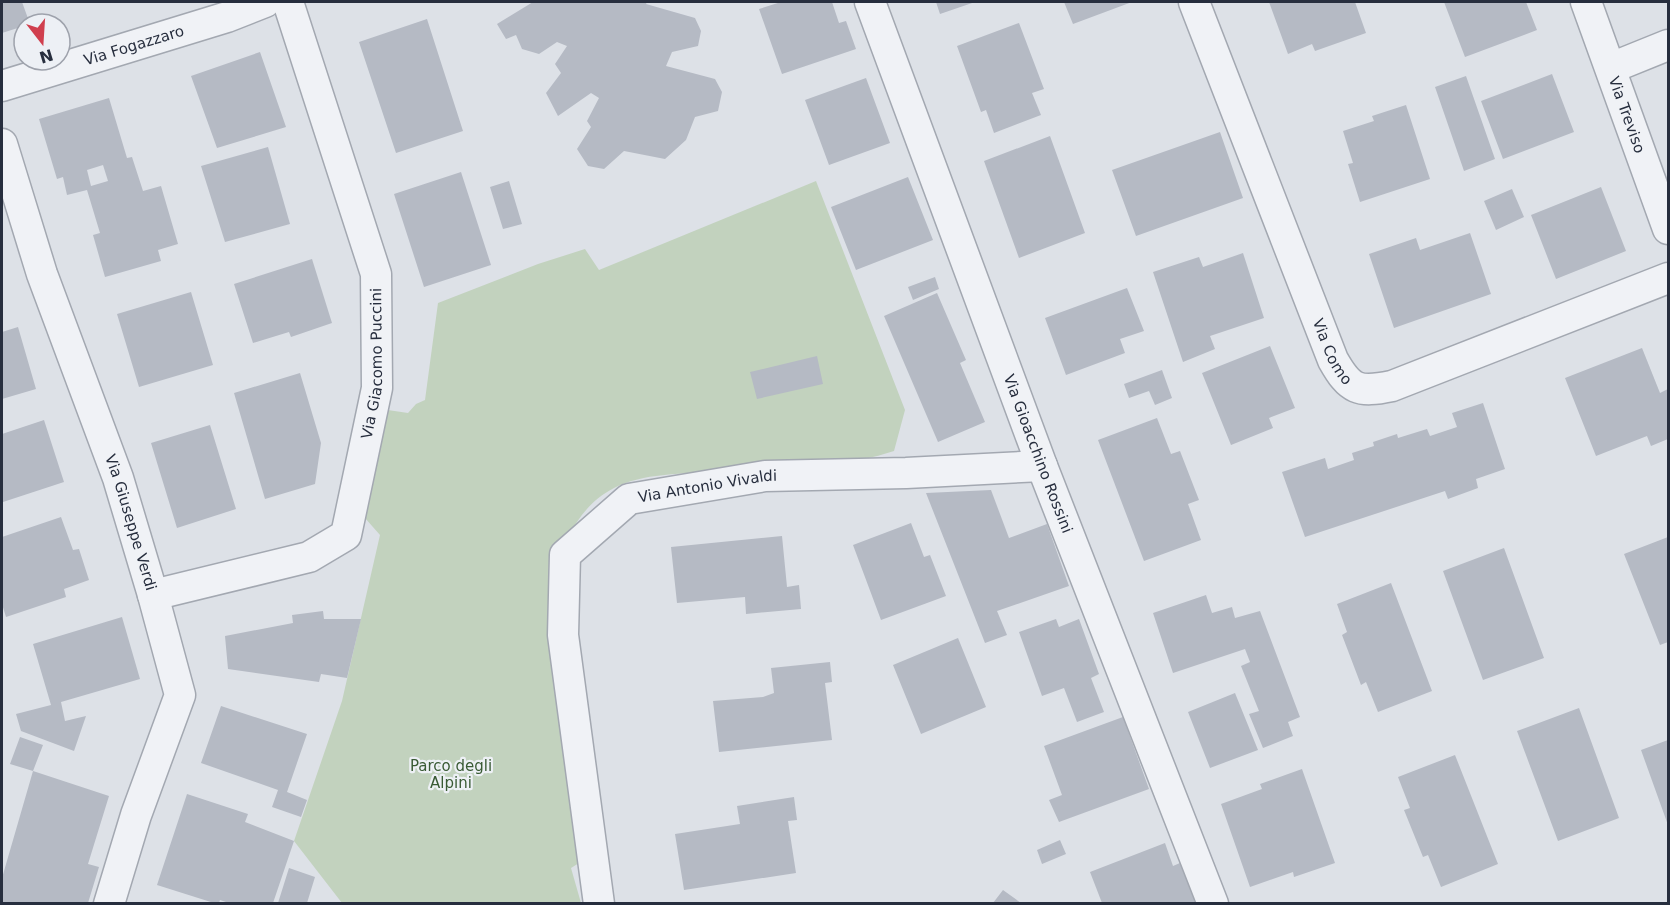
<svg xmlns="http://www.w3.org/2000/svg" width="1670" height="905" font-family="'DejaVu Sans',sans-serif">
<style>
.green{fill:#c2d2be}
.building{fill:#b5bac4;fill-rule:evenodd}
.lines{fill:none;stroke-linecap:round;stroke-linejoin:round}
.street-casing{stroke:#a3a8b1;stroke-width:33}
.street{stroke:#f0f2f6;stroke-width:30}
.labels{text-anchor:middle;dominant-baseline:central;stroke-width:4.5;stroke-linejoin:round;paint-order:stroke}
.street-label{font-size:15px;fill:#272e3e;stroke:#edf0f5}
.park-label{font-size:15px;fill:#395a34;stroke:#edf0f5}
</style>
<rect width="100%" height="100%" fill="#dde1e7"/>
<path class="green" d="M816,181l89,229 -11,41c-57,19 -122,18 -181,21 -33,2 -69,1 -99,16 -25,13 -35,30 -49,53l22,317 -16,10 10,35h-239l-48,-62 48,-140 38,-166 -15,-17 16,-109 27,4 8,-9 9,-4 13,-97 100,-39 47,-15 14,21z"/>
<path class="building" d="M2,2h20l8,22h-6v2l-22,7z
M533,2h114l-1,2 49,14 6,13 -3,15 -26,6 -6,14 49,13 7,13 -4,19 -23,6 -9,23 -21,19 -41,-8 -20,18 -16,-3 -11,-17 14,-22 -4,-6 12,-23 -8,-5 -33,23 -12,-23 15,-20 -6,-9 12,-18 -10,-4 -18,12 -17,-5 -6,-14 -10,4 -9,-15z
M781,2h51l7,21 7,-2 10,28 -74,25 -23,-65z
M936,2h39l-35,12z
M1064,2h68l-59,22z
M1269,2h86l11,31 -51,18 -3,-7 -24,10z
M1444,2h82l11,28 -72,27z
M427,19l36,112 -67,22 -37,-111z
M1019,23l25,66 -12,4 9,22 -47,18 -8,-23 -5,2 -24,-66z
M260,52l26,75 -69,21 -26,-72z
M1552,74l22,58 -71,27 -22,-58z
M1466,76l29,83 -31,12 -29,-84z
M866,78l24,65 -61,22 -24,-65z
M109,98l18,60 5,-1 11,34 18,-5 17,58 -20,6 3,11 -56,16 -12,-42 7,-2 -13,-43 -20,5 -4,-18 -6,2 -18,-60zM103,165l5,16 -17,5 -4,-16z
M1406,105l24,74 -70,23 -12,-38 5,-1 -10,-32 31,-10 -2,-5z
M1220,132l23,66 -107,38 -24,-66z
M1050,136l35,97 -66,25 -35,-97z
M268,147l22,77 -65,18 -24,-76z
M461,172l30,93 -67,22 -30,-93z
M908,177l25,63 -77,30 -25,-63z
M509,181l13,43 -19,5 -13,-42z
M1601,187l25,64 -70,28 -25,-64z
M1512,189l12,28 -28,13 -12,-29z
M1470,233l21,61 -97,34 -25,-74 47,-16 4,12z
M1243,253l21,65 -54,18 5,13 -32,13 -30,-90 46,-15 4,10z
M312,259l20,64 -41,14 -2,-5 -36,11 -19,-59z
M935,277l4,12 -26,11 -5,-13z
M1127,288l17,43 -24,8 5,14 -59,22 -21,-57z
M191,292l22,73 -74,22 -22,-73z
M937,293l29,67 -6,3 25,59 -47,20 -54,-126z
M18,327l18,62 -34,10v-67z
M1270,346l25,62 -26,10 4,10 -42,17 -29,-72z
M1642,348l18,45 8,-4v50l-17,7 -4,-10 -51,20 -31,-78z
M817,356l6,28 -66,15 -7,-27z
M1162,370l10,28 -17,7 -6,-14 -20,7 -5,-14z
M300,373l21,70 -6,41 -50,15 -31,-106z
M1483,403l22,66 -29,10 2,9 -30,11 -3,-8 -140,46 -23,-65 43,-14 3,11 26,-9 -2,-7 22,-7 -1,-4 24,-8 1,4 29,-9 3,7 27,-9 -5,-14z
M1157,418l14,36 9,-3 19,49 -11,4 13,36 -57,21 -46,-121z
M44,420l20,62 -61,20 -1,-68z
M210,425l26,84 -59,19 -26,-85z
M991,490l18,48 38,-14 22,62 -72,25 10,24 -22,8 -59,-150z
M61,517l12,33 6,-1 10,31 -25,9 2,8 -60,20 -4,-13v-67z
M911,523l13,34 6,-2 16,41 -65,24 -28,-75z
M782,536l5,51 12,-2 2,24 -55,5 -1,-17 -68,6 -6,-56z
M1668,537v105l-8,3 -36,-91z
M1504,548l40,110 -61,22 -40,-109z
M1391,583l41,108 -54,21 -12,-30 -5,3 -19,-50 5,-3 -10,-28z
M1206,595l6,18 20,-6 3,11 25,-7 40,106 -12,5 5,14 -30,12 -14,-34 10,-3 -18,-45 9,-4 -5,-13 -72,24 -20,-60z
M323,611l1,8h37l-14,59 -26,-4 -2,8 -91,-13 -3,-33 68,-13 -1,-8z
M122,617l18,62 -79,23 4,19 21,-5 -12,35 -53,-20 -5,-17 35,-9 -18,-61z
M1056,619l3,8 20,-8 20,55 -8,4 13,34 -27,10 -13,-34 -22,8 -23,-64z
M958,638l28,69 -65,27 -28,-69z
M830,662l2,20 -7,1 7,57 -113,12 -6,-51 50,-4 11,-4 -3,-25z
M1235,693l23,57 -48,18 -22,-56z
M221,706l86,28 -20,58 20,8 -6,17 -29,-10 6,-17 -77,-27z
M1579,708l40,110 -61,23 -41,-110z
M1123,717l26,72 -90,33 -10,-22 13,-5 -18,-49z
M20,737l23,8 -10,26 -23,-7z
M1668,740v85l-27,-75z
M1455,755l43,109 -57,23 -13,-32 -5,2 -19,-47 6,-2 -12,-31z
M1302,769l33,94 -41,14 -1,-5 -43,15 -29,-83 41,-15 -2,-5z
M33,771l76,25 -21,68 11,3 -11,36h-86v-25z
M187,794l61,20 -3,8 49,19 -21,62h-44l-9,-3 -1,3h-5l-57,-18z
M794,797l3,23 -9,1 8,52 -112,17 -9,-56 65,-10 -3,-18z
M1060,840l6,14 -24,10 -5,-14z
M1165,843l8,23 7,-3 16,40h-94l-12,-31z
M289,868l26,9 -8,26h-29z
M1003,890l18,13h-28z"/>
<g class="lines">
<defs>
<g id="street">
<path id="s1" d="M870,2l172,464 171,438"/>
<path id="s2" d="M1194,2l139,358c17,30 25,33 59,26l276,-108"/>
<path id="s3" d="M1586,2l82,227"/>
<path d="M1611,68l57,-23"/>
<path id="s4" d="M2,86l225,-69 38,-15"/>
<path id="s5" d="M2,144l40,130 76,204 35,117 27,100 -44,120 -27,89"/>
<path id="s6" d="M153,595l156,-38 37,-22 31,-147 -1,-114 -88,-272"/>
<path id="s7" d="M599,904l-36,-269 2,-80 64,-56 136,-23 141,-3 136,-7"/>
</g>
</defs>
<use href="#street" class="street-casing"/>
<use href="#street" class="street"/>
</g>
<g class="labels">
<g class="street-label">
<text stroke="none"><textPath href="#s4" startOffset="138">Via Fogazzaro</textPath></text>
<text stroke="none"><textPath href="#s3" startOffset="120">Via Treviso</textPath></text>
<text stroke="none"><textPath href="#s2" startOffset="376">Via Como</textPath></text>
<text stroke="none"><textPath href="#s6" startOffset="378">Via Giacomo Puccini</textPath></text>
<text stroke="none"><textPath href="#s1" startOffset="482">Via Gioacchino Rossini</textPath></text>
<text stroke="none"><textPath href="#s7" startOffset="516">Via Antonio Vivaldi</textPath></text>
<text stroke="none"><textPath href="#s5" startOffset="400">Via Giuseppe Verdi</textPath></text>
</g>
<g class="park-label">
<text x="451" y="766">Parco degli<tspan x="451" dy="17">Alpini</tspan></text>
</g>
</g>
<rect width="1670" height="905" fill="none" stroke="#272e3e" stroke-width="6"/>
<g transform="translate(42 42) rotate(163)"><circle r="28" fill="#edf0f5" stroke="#9ea2ac" stroke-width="1.5"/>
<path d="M0-4.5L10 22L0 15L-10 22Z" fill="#d03f4e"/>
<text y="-9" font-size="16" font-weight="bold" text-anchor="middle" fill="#272e3e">N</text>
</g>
</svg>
